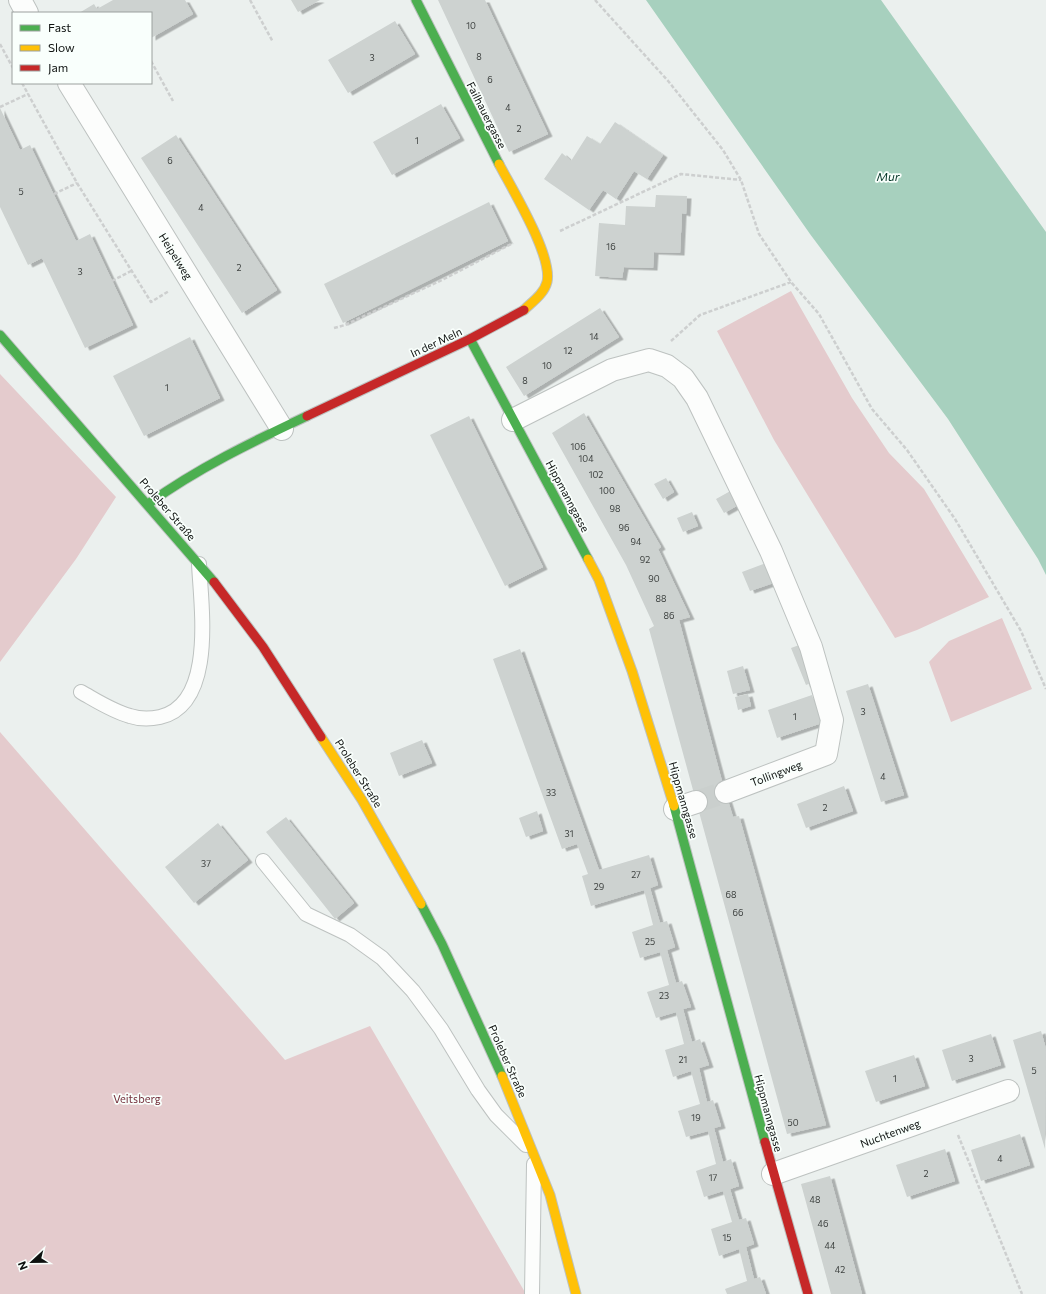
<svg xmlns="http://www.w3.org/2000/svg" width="1046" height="1294" font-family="Commissioner,sans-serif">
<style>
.green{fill:#e4cbcd}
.water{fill:#a7d0be}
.building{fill:#cdd2d0;filter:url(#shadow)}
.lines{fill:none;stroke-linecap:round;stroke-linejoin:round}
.street-tunnel{stroke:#cacfcd;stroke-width:22;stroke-dasharray:22 11;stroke-linecap:butt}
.lane-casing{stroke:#bdc2c0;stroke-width:16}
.street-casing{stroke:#bdc2c0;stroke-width:24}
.fast-casing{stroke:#bdc2c0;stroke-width:11}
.slow-casing{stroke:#bdc2c0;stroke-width:11}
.jam-casing{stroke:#bdc2c0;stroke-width:11}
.path{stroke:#cdcfcf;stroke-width:2.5;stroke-dasharray:4 2;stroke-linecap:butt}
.lane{stroke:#fcfdfc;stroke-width:14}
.street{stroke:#fcfdfc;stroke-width:22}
.fast{stroke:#4caf50;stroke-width:9}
.slow{stroke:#ffc107;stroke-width:9}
.jam{stroke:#c62828;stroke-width:9}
.labels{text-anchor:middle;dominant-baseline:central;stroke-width:3.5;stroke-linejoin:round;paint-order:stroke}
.number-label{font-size:9px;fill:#3e4240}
.street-label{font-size:11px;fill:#0e1210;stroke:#f9fffc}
.park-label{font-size:11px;fill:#742f3b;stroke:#f9fffc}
.water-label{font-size:12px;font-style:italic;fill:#043626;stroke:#f9fffc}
</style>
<defs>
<filter id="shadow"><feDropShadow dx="4.5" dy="2.5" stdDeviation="0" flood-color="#0004"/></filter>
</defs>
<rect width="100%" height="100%" fill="#ebf0ee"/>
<path class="green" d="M791,291l61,107 37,55 35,36 65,108 -72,33 -22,8 -121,-198 -57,-109z
M0,374l116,123 -40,62 -76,103z
M1002,618l30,71 -81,33 -22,-60 20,-21z
M0,732l285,328 85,-34 156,268h-526z"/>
<path class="water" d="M646,0h235l165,232v343l-8,-16 -90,-140 -138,-185z"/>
<path class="building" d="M113,0h72l8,14 -42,24v-25h-72l15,-9 3,5z
M291,0h29l-22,12z
M438,0h47l63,134 -39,18z
M395,21l20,33 -67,39 -20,-33z
M441,104l19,34 -68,37 -19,-33z
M0,108l20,42 10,-5 46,96 14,-7 43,91 -48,23 -43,-90 -14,7 -28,-58z
M615,122l48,33 -16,24 -13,-8 -18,28 -13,-9 -14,20 -45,-31 18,-26 9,8 16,-25 13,8z
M176,135l101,155 -35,23 -101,-155z
M656,195l31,1 -1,18 -4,-1 -2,40 -26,-1 -1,16 -29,-1 -2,11 -27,-2 4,-53 26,2 1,-19 29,1z
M489,202l19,39 -165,82 -19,-39z
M600,308l19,29 -95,59 -18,-29z
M190,337l30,61 -76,38 -31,-60z
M584,413l77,134 -3,2 32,68 -11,3 44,165 10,32 6,-1 87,309 -39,9 -138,-505 5,-3 -28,-61 -74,-132z
M469,416l74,151 -38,19 -75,-151z
M666,478l8,14 -11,7 -9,-15z
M734,489l8,14 -18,10 -8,-14z
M692,512l6,14 -15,6 -6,-14z
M774,560l8,20 -32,11 -8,-19z
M802,644l14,37 -10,4 -15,-37z
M520,649l79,221 50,-15 9,30 -8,3 10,35 7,-2 8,26 -8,3 9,33 6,-2 9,26 -8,2 9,33 8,-3 9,26 -10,3 8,34 6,-2 8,26 -7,2 9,34 8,-3 8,27 -9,3 9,31 7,-2 8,26 -8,3 8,32 6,-2 6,17h-39l-2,-5 22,-8 -8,-32 -20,7 -8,-27 21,-7 -9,-31 -19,6 -8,-26 20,-7 -8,-33 -22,6 -8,-26 22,-7 -9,-33 -18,6 -8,-27 19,-6 -8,-32 -20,6 -9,-26 22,-7 -9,-33 -20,6 -8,-26 21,-7 -9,-35 -53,16 -9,-30 6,-2 -11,-30 -15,5 -69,-190z
M743,666l7,24 -17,4 -6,-23z
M868,684l36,111 -23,7 -35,-111z
M748,694l3,12 -13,4 -3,-13z
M812,695l10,28 -45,15 -9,-28z
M422,740l10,23 -33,13 -9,-23z
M844,786l9,25 -47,17 -9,-24z
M537,811l6,20 -17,6 -7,-19z
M286,817l68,86 -19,16 -69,-87z
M218,823l30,37 -54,43 -29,-36z
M1041,1031l5,18 -1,100 -32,-109z
M991,1034l10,31 -49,16 -10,-31z
M914,1055l11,31 -49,16 -11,-31z
M1020,1134l10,31 -49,16 -10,-31z
M945,1149l10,32 -48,16 -11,-32z
M830,1176l32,118h-31l-30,-110z"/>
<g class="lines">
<path class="street-tunnel" d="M696,802l30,-10"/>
<defs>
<path id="lane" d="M81,692c16,9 31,19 49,24 9,3 21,3 30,1 56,-13 41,-111 39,-153
M263,861l43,53 44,21 32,23 31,33 28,38 37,61 18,25 30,30
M532,1294l2,-130"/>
<path id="street" d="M20,0l7,13
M69,83l213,346
M513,420l99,-50 37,-10 18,6 16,12 14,20 74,153 40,96 21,73 -6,34 -100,38
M675,809l21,-7
M773,1174l235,-83"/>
<path id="fast" d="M416,0l83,164
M0,335l214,247
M470,339l118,220
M148,504c50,-36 104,-62 159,-88
M674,806l91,336
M421,904l21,40 60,132"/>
<path id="slow" d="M499,164c13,25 54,92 48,118 -3,12 -15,20 -23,28
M588,559l11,21 33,91 42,135
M321,737l41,63 59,104
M502,1076l48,119 26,99"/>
<path id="jam" d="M307,416l163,-77 54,-29
M214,582l49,65 58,90
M765,1142l43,152"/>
</defs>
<use href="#lane" class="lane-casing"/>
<use href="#street" class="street-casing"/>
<use href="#fast" class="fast-casing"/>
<use href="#slow" class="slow-casing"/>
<use href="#jam" class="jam-casing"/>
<path class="path" d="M250,0l23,42
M595,0l74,82 54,68 18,30 18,54 32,48 28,32 53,95 35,41 48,69 66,112 25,58
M0,44l13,24
M151,61l22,40
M22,83l55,100 74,119 18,-11
M0,107l28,-13
M54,194l23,-11
M560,231l121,-57 60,6
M112,281l19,-10
M334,328l11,-3 99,-46 69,-36
M671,341l29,-26 91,-33
M958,1135l64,159"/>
<use href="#lane" class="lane"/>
<use href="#street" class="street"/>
<use href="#fast" class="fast"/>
<use href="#slow" class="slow"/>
<use href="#jam" class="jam"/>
</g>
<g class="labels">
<g class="number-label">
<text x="471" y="25">10</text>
<text x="479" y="56">8</text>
<text x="372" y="57">3</text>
<text x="490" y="79">6</text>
<text x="508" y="107">4</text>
<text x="519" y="128">2</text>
<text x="417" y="140">1</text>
<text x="170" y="160">6</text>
<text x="21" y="191">5</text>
<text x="201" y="207">4</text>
<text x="611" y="246">16</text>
<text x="239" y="267">2</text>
<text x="80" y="271">3</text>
<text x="594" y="336">14</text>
<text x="568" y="350">12</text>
<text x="547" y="365">10</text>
<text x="525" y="380">8</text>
<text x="167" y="387">1</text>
<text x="578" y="446">106</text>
<text x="586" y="458">104</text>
<text x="596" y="474">102</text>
<text x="607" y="490">100</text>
<text x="615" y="508">98</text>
<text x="624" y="527">96</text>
<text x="636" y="541">94</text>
<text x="645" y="559">92</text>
<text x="654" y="578">90</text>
<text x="661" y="598">88</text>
<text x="669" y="615">86</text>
<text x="863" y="711">3</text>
<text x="795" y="716">1</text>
<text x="883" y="776">4</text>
<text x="551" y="792">33</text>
<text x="825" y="807">2</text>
<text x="569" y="833">31</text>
<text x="206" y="863">37</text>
<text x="636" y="874">27</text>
<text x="599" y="886">29</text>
<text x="731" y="894">68</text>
<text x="738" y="912">66</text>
<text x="650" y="941">25</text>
<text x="664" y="995">23</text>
<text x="971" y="1058">3</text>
<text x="683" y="1059">21</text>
<text x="1034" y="1070">5</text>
<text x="895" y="1078">1</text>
<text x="696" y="1117">19</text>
<text x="793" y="1122">50</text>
<text x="1000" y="1158">4</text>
<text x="926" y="1173">2</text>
<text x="713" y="1177">17</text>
<text x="815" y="1199">48</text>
<text x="823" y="1223">46</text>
<text x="727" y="1237">15</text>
<text x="830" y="1245">44</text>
<text x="840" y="1269">42</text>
</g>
<g class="street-label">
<text transform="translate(487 115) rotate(63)">Failhauergasse</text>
<text transform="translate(176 256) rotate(58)">Heipelweg</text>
<text transform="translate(436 342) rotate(-25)">In der Meln</text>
<text transform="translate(568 496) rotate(62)">Hippmanngasse</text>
<text transform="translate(168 509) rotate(49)">Proleber Straße</text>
<text transform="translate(359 773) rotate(58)">Proleber Straße</text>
<text transform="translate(776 773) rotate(-21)">Tollingweg</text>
<text transform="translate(684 800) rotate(74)">Hippmanngasse</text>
<text transform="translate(508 1061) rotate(66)">Proleber Straße</text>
<text transform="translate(769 1113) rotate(75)">Hippmanngasse</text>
<text transform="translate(890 1133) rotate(-20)">Nuchtenweg</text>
</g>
<g class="park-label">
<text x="137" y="1098">Veitsberg</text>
</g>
<g class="water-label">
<text x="888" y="176">Mur</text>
</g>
</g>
<rect x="12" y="12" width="140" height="72" fill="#f9fffc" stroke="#9ba09e"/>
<rect x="20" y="25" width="20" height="6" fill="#4caf50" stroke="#9ba09e"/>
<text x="48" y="32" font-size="12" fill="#0e1210">Fast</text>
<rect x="20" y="45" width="20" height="6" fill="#ffc107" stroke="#9ba09e"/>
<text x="48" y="52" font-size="12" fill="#0e1210">Slow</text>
<rect x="20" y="65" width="20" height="6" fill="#c62828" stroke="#9ba09e"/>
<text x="48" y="72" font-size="12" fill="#0e1210">Jam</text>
<g transform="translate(32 1262) rotate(248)" stroke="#f9fffc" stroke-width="3" paint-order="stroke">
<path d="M0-3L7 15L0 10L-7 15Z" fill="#0e1210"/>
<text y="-6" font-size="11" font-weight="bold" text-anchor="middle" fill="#0e1210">N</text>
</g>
</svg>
